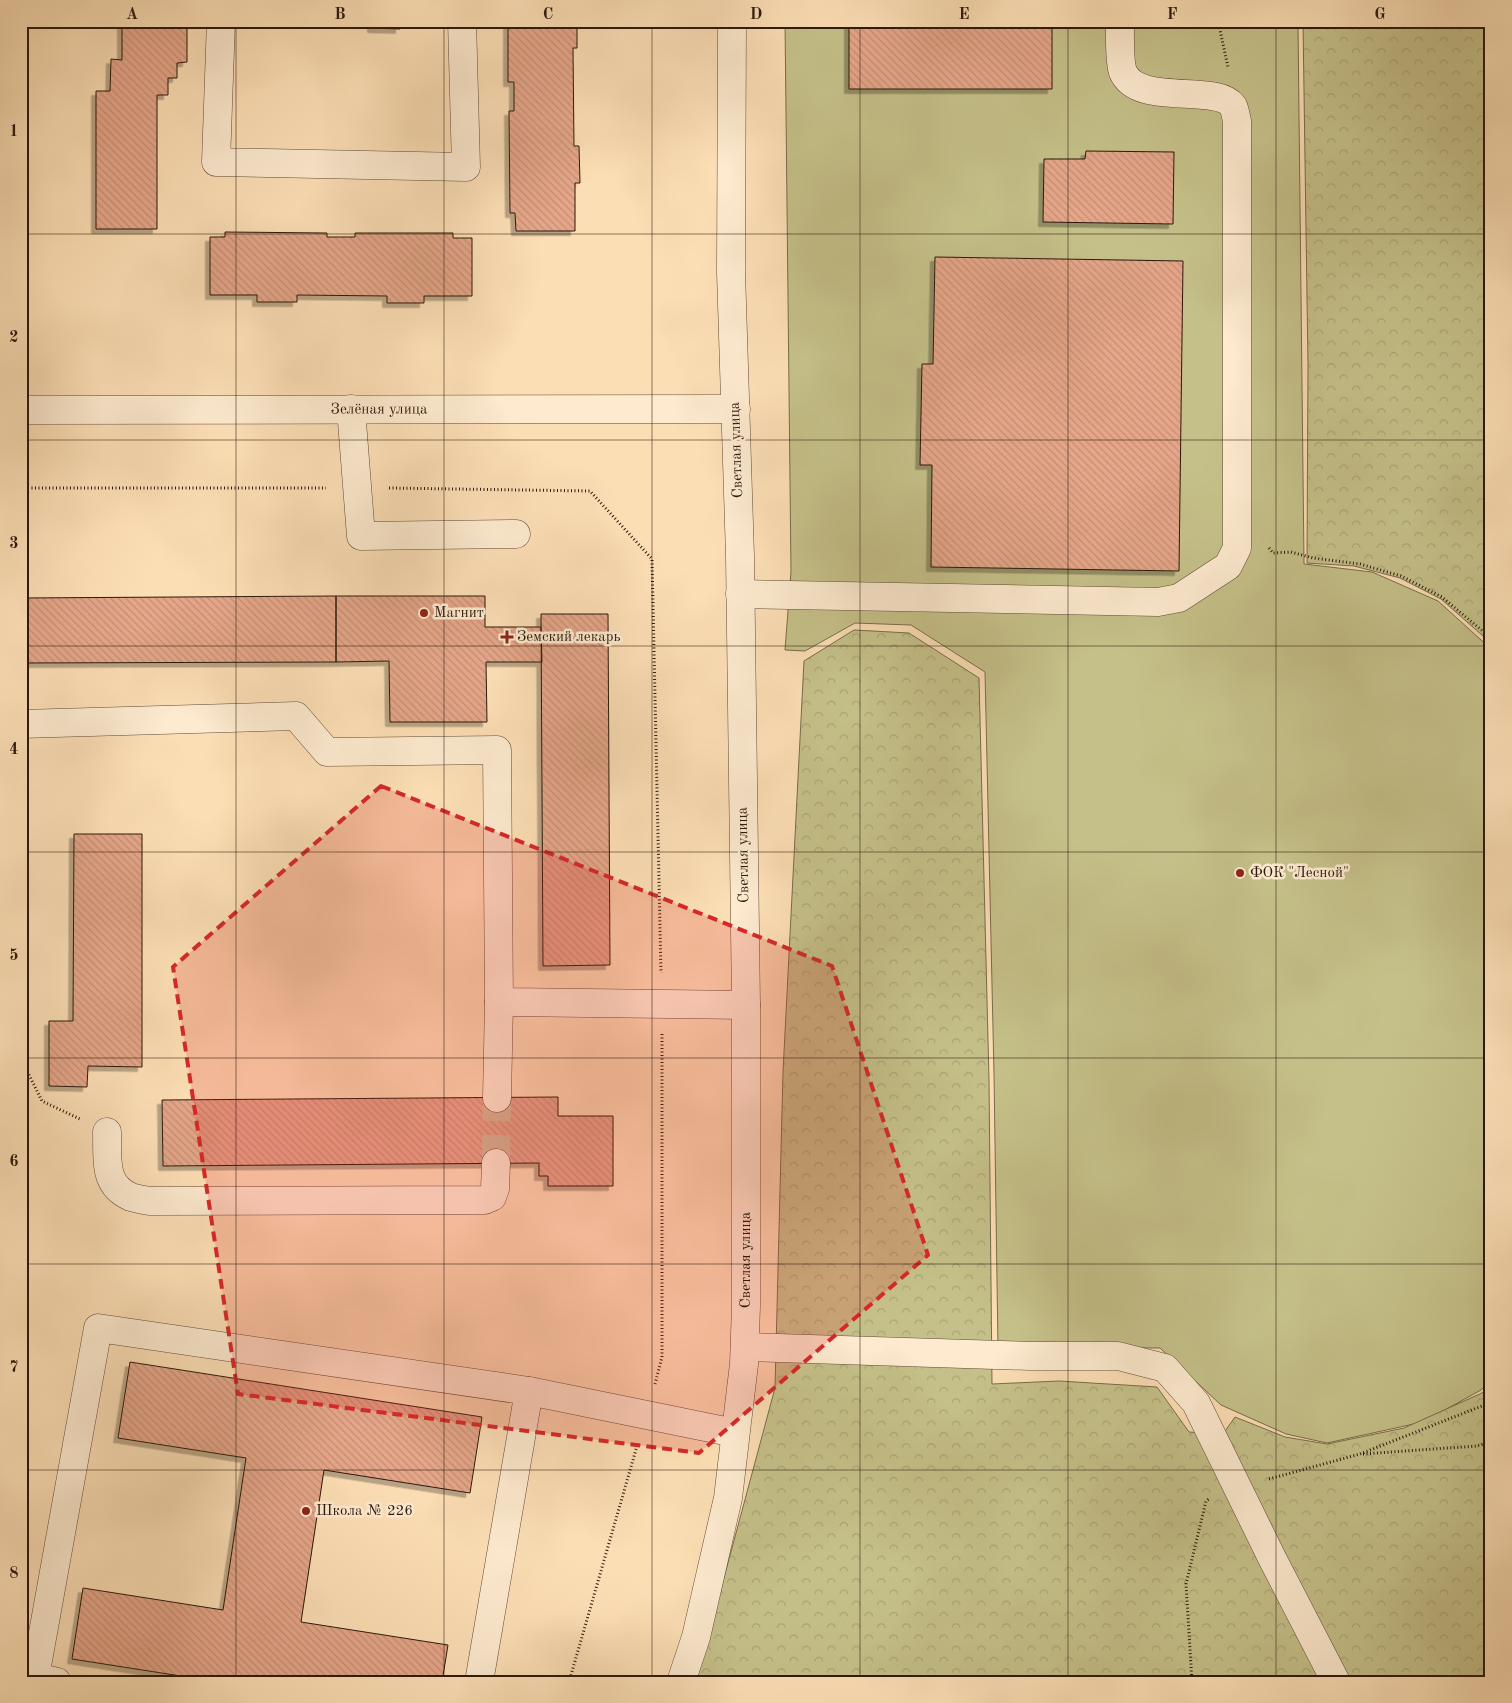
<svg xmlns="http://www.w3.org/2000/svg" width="1512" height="1703" font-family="'Old Standard TT',serif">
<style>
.grass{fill:#c5c089;stroke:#786c4b}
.forest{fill:url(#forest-crowns);stroke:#786c4b}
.building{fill:url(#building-back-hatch);stroke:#2c190d;filter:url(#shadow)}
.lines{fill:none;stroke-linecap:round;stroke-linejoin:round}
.minor-tunnel{stroke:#d2b793;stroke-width:28;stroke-dasharray:28 14;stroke-linecap:butt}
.minor-casing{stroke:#604a37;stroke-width:29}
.path{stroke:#2c190d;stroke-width:3;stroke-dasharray:1 2.5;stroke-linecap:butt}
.minor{stroke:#fdeacf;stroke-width:28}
.marked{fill:#d62828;fill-opacity:0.2;stroke:#d62828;stroke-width:4;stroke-dasharray:10 6;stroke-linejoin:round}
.grid{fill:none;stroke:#2c190d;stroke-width:1;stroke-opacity:0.55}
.poi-dot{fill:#8f2418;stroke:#fdeacf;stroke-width:2}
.labels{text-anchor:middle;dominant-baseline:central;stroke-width:5;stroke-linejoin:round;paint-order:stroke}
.street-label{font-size:15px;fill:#2c190d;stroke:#fdeacf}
.poi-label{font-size:15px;fill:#2c190d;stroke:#fdeacf;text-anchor:start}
.neatline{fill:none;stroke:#2c190d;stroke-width:2}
.grid-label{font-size:16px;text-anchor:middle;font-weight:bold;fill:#2c190d}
</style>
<defs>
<pattern id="forest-crowns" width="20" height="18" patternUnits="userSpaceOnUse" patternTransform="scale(1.25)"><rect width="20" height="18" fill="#c5c089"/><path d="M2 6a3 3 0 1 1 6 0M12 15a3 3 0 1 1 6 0" fill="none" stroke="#a9a475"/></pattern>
<pattern id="building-back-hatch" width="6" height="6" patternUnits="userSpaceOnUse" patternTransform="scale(1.25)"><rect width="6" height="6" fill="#e5a689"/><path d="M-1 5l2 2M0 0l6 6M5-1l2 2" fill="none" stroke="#c58e75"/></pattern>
<filter id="shadow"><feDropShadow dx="-4.5" dy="4.5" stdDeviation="0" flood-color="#0004"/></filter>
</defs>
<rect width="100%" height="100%" fill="#fcdeb5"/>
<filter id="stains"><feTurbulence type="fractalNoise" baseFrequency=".004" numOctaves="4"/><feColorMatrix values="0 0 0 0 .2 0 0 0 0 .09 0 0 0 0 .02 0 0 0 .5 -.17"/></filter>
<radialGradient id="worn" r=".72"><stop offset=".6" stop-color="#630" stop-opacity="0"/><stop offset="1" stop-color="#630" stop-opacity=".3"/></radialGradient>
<path class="grass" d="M785,21h496l17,4 6,539 68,8 66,29 53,48v730l-10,11 -58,32 -96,21 -41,-9 -65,-29 -61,-57 -162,-1 -4,-273 -9,-402 -74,-47 -56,-2 -50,28 -20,-1 6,-78z"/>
<path class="forest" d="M1303,21h188v622l-50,-44 -41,-21 -46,-12 -47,-3 1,-197z
M854,630l55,3 70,45 10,402 3,304 67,-3 98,6 32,45 34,2 12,-17 50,20 42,7 77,-16 78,-35 9,-9v298h-795l79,-294 8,-316 21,-411z"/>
<path class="building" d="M122,21h65v41l-10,1v15h-9v17h-11v134h-61v-138h14l1,-32 11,1z
M372,21h28v8l-28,-1z
M508,21h69v27h-4l1,98h5l1,37h-5v48h-59l-1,-18h-5l-1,-102h5v-29h-6z
M849,21h203v68h-203z
M1086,151l88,1 -1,72 -130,-2 1,-63h41z
M225,232l102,1v4h28v-4h98v5h19v58h-48v7h-37v-7l-90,-1v7h-40v-7h-47v-58h15z
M935,257l248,4 -4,310 -248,-4 1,-102h-12l2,-101h11z
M336,596v66l-315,1v-65z
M336,596h149v31h56l1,35h-56l1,60h-97l-1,-61 -53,1z
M541,614h67l2,351 -67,1z
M74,834h68v233l-54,-1 -1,21 -38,-1v-65h24z
M558,1097v19h55v70h-65v-10h-9v-13l-376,3 -1,-66z
M130,1362l352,55 -12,76 -146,-23 -23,152 147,23 -6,37h-223l-147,-23 11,-71 140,22 23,-152 -128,-20z"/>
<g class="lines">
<path class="minor-tunnel" d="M496,1163l1,-65"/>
<defs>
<g id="minor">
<path d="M221,21l-5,141 250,5 -4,-146"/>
<path d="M351,409l10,127 155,-2"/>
<path id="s1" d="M21,410l715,-1"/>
<path d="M740,594l418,8 21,-4 49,-32 9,-18v-427c-1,-4 -2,-11 -4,-15 -16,-23 -95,1 -110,-34 -4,-11 -3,-38 -3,-51"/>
<path d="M21,724l275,-8 31,36 170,-2 2,252 247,3"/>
<path d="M497,1098l2,-96"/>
<path d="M107,1132c1,25 -5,53 24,65 6,2 13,3 19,4l335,-1 7,-3 3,-8 1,-26"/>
<path d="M745,1347l285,9h88l47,12 31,35 76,155 64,124"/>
<path d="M57,1682l-22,-5 63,-349 431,63 206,42"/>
<path d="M479,1682l50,-291"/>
<path id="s2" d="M681,1682l15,-45 32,-139 16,-134 2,-58v-301l-6,-449 -9,-284 1,-251"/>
</g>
</defs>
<use href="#minor" class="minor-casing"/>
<path class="path" d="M1218,21l10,46
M21,488h305
M389,488l201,3 62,68 9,414
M1269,548l4,5 18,-1 22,6 47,6 41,12 41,21 49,41
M21,1059l21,42 38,18
M655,1384l7,-27v-323
M1363,1454l114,-8 14,-4
M1269,1479l91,-25 127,-50 4,-4
M569,1682l68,-236
M1192,1682l-6,-98 20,-83 3,-2"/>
<use href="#minor" class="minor"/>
</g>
<path class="marked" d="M381,786l451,180 96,289 -229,198 -461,-59 -65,-427z"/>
<path class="grid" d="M236,21v1661M444,21v1661M652,21v1661M860,21v1661M1068,21v1661M1276,21v1661M21,234h1470M21,440h1470M21,646h1470M21,852h1470M21,1058h1470M21,1264h1470M21,1470h1470"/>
<g class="poi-dot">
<circle cx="424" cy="613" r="5"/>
<path d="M504.5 629.5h5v5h5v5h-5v5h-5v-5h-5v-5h5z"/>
<circle cx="1240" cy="873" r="5"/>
<circle cx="306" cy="1511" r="5"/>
</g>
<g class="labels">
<g class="street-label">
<text stroke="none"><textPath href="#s1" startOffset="358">Зелёная улица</textPath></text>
<text transform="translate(737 450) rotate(-92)">Светлая улица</text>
<text transform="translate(744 855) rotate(-91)">Светлая улица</text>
<text stroke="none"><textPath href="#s2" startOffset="429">Светлая улица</textPath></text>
</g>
<g class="poi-label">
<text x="434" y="613">Магнит</text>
<text x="517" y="637">Земский лекарь</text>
<text x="1250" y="873">ФОК "Лесной"</text>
<text x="316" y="1511">Школа № 226</text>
</g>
</g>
<rect width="1512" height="1703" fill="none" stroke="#fcdeb5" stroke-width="55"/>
<rect x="28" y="28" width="1456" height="1648" class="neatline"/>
<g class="grid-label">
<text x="132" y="19">A</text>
<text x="340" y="19">B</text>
<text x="548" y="19">C</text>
<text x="756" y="19">D</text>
<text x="964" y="19">E</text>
<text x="1172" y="19">F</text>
<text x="1380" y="19">G</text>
<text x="14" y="136">1</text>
<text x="14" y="342">2</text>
<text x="14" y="548">3</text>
<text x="14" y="754">4</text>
<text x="14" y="960">5</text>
<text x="14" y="1166">6</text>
<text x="14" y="1372">7</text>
<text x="14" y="1578">8</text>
</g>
<rect width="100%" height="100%" filter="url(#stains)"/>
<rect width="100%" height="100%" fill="url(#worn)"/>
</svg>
